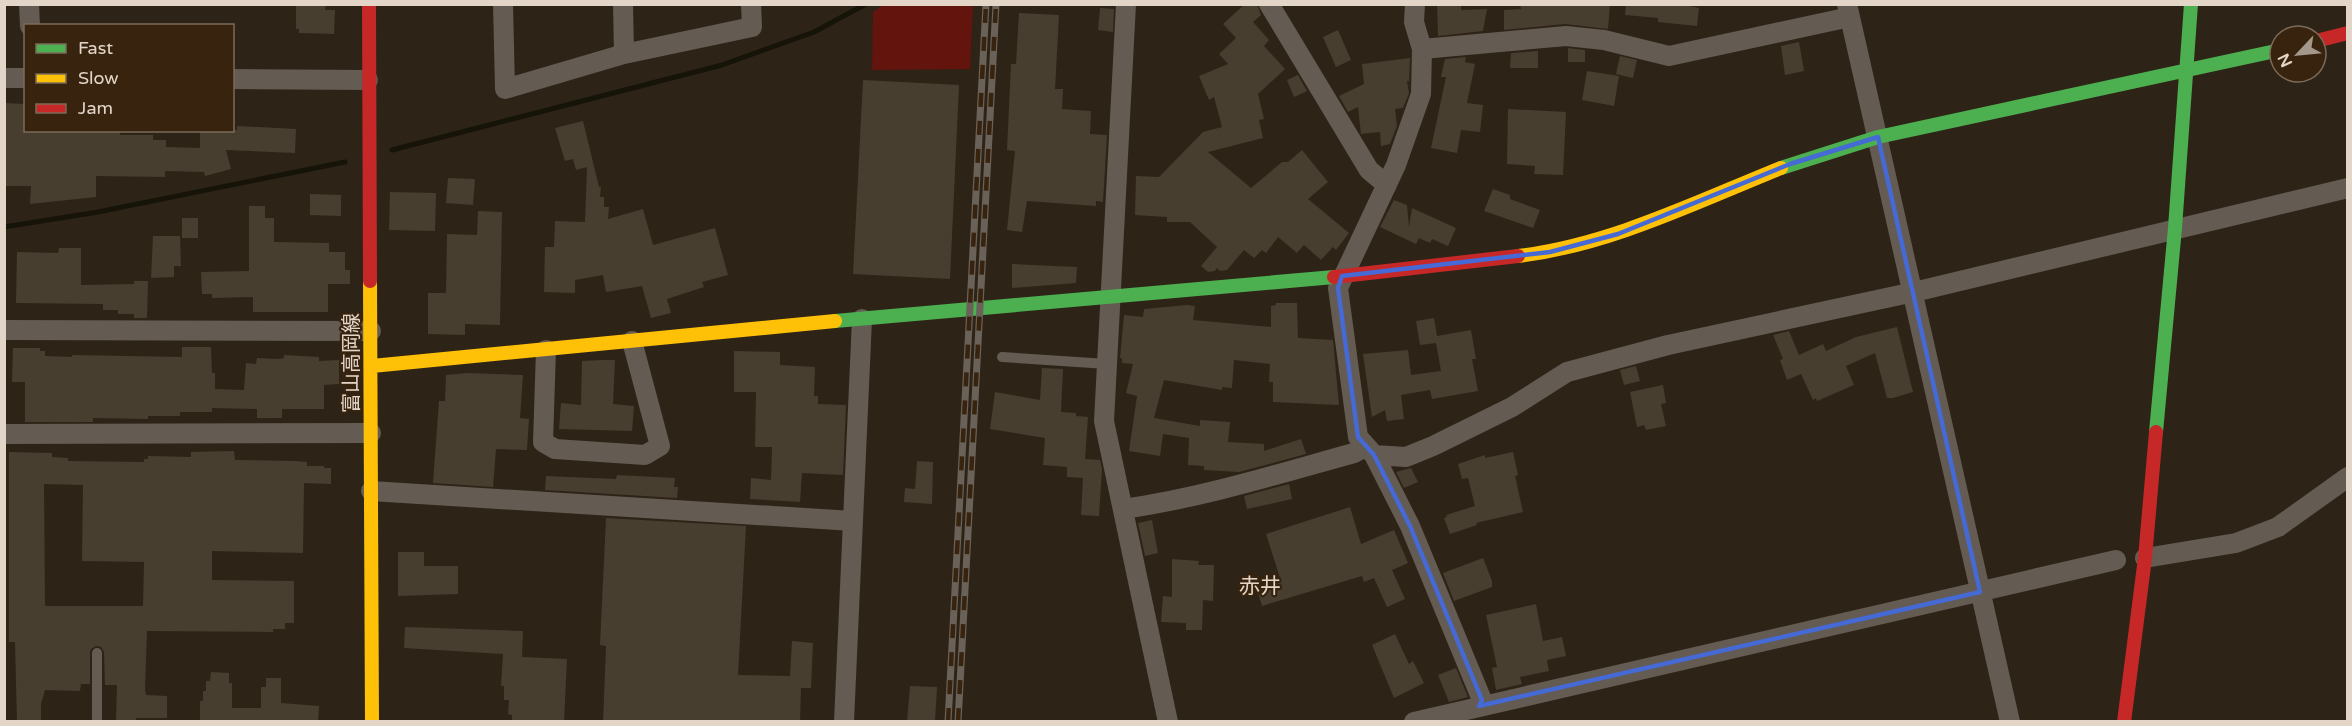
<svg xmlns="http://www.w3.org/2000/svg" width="2352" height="726" font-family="'Varela Round','Noto Sans JP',sans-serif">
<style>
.green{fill:#63140d}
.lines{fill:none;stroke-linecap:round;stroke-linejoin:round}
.stream{stroke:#161408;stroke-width:5}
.building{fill:#483e2f;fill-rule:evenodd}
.lane{stroke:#645b52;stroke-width:10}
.street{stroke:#645b52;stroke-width:20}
.fast{stroke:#4caf50;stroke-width:14}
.slow{stroke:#ffc107;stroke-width:14}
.jam{stroke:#c62828;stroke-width:14}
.rail-casing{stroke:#6a6258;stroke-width:7}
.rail{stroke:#37230e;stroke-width:4.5;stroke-dasharray:14;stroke-linecap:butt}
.marked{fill:none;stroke:#4569d5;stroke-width:4.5;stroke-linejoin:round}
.labels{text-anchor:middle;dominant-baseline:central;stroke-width:4.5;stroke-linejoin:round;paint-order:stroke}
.street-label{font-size:20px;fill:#e3d6c9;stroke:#37230e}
.neighbourhood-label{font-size:21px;fill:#e3d6c9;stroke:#37230e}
</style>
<rect width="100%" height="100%" fill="#2e2317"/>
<path class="green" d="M885,4l88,1 -3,64 -98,1 1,-58z"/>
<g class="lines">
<path class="stream" d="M392,150l330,-85 92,-33 52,-28
M4,227l94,-15 247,-50"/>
</g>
<path class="building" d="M296,4h30l-1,6h10l-1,24 -35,-1v-4h-3z
M1245,4h12l4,11 -8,7 16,18 -5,6 21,23 -27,25 6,25 -5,1 4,18 -55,14 43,36 31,-26h6l14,-12 26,32 -20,17 41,34 -13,17 -3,-3 -12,13 -17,-15 -7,8 -19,-16 -12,16 -4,-3 -8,8 -10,-8 -17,20 -7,1 -3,-3 -2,3 -7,1 -7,-6 16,-19 -27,-25h-23v-5l-32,-2 1,-39 23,1 44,-45 19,-5 -8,-30 -5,3 -10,-24 29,-12 -9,-10 17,-16 -13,-14z
M1437,4h24v6l26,-1 -4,22 -45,5z
M1520,4h90l-2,25 -43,-5 -61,6v-20l17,-1z
M1626,4h54l19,4 -2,18 -39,-4v-4l-33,-3z
M1100,8l14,1 -1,23 -15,-2z
M1019,13l40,2 -4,74h8l-1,20 29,2 -1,23 17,1 -4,67 -7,-1v5l-69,-5 -5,31 -15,-2 8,-79 -8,-1 4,-86h5z
M1338,30l13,30 -15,7 -13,-30z
M1799,42l5,29 -19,4 -4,-29z
M1568,48l17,2v12h-17z
M1538,51v17h-28l1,-15z
M1620,56l17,4 -4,18 -17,-4z
M1466,57l-1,5 10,2 -8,39 16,2 -3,27 -19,-2 -4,23 -26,-5 15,-71h-5l4,-18z
M1410,58l-1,23h-2l2,12 -6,15 -8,1 2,17 -7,18 -9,2 -1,-14 -19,2 -3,-27 -10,5 -9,-16 25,-12 -2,-20z
M1587,71l32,5 -5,30 -32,-6z
M1298,75l9,16 -13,6 -7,-17z
M863,80l96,5 -9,194 -97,-5z
M4,103l22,1v26h94v5h33v5h13v7l34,1v-18h37v-4l59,3 -1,24 -69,-3 5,19 -26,7 -1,-4 -39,-1v6l-69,-1v21l-66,7 1,-18h-27z
M1508,109l58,3 -3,63 -29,-1 1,-8 -28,-2z
M583,121l16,66h2l-1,10h4v10h5l-1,12 35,-10 10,36 62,-17 13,47 -26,7 2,5 -37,12 4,14 -20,5 -9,-32 -36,6 -3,-17 -28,5v13l-31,-1 1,-45h9l1,-26 30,1 2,-55 -11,3 -3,-11 -8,2 -10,-33z
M448,178l27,1 -2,26 -27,-2z
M1493,189l17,6v4l30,11 -7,18 -49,-17z
M390,192l46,1 -1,38 -46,-1z
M310,194l31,1v21l-31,-1z
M1394,200l13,5 2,22 3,-19 44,20 -8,18 -16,-7 -2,4 -11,-5 -3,6 -36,-17z
M249,206h16v12h9v24l55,1v9h16v18h5v14h-22v28h-75v-15l-41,1v-4h-10l-1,-22 48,-1z
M478,211l24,1 -2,113 -35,-1v11l-37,-1v-41h18l1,-59 30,1z
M182,218h16v20h-16z
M153,236h27l1,30h-7v11l-23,1z
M59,248h22v37l53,-1v-3h14l-1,37h-13v-4h-16v-4h-15v-6l-87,-1 1,-51 41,1z
M1012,264l65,3 -1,16 -64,5z
M1276,303h21l1,35 35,2 6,65 -66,-3v-20h-4l1,-18 -36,-4 -2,28 -10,-1v3l-58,-10 -10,38 46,8v-6l30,2 -2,20 36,2v7l37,-12 5,15 -67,18 -35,-2v-4l-16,-1 1,-27 -26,-4 -3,22 -31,-5 8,-55 -11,-3 7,-29 -11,-1v-5h-2l4,-43 19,2 1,-8 43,-4 8,1 -2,14 78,7v-21l5,-1z
M1434,318l3,18 34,-6 5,29h-4l6,32 -46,8 -2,-9 -29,5 3,24 -17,2 -2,-11 -13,7 -9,-63 45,-4 3,25 30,-4 -5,-28 -16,2 -4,-24z
M1897,327l16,65 -20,6h-6l-12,-45 -29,13 8,19 -37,16 -1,-3 -3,2 -12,-26 -14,6 -7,-20 3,-1 -10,-24 16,-4 10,24 24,-11 3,7 30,-14z
M182,347h29l1,26h3v16l29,1 2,-27 10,1 1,-6 21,1 6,-1v-3l35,2v4l20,-1v24l-15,1v24h-42v9h-25v-9l-45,-1v4h-32v4h-32v3l-55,-1v4h-68v-40h-13l1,-34h27v3h5v5l27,1v-2l110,2z
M734,351l46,1v13l35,2 -1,29h4v8l28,1 -3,70 -41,-2 -2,29 -50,-3 1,-21 20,2 1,-33h-17l1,-55h-22z
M601,360h14l-2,44 21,2 -2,25 -73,-2 2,-26 20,2 1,-44z
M1636,366l4,15 -16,4 -4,-15z
M1042,368l21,1 -2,43 15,1v3l12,1 -3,42 15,1 2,9 -3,47 -18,-1 2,-37 -16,-1v-10l-24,-2 2,-27 -55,-9 5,-37 45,8z
M468,373l55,2 -3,43 9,1 -2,31 -31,-1 -3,38 -60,-4 6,-82h6l1,-26z
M1663,385l3,18 -5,1 5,22 -20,4 -2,-5 -7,2 -7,-35z
M234,451l1,9 60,1 12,1v4h17v2h7v16l-27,-1 -1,70 -91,-2v29l82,1v42h-9v6h-12v3l-126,-1 -2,59 1,5 21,1v22h-31v4h-20l1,-37h-12l-1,-33 -3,-5 -5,-1 -5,3 -1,3v32h-9l-1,7 -35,-1 -4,14v18h-24l-2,-80h-6v-190l43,1v4l16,1v3l76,1v-3h4v-3l43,1v-5zM44,484l39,1 -1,76 62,1 -1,44h-98z
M1513,452l5,23 -3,1 8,36 -47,11 1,2 -27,9 -6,-16 3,-1 -1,-2 29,-9 -7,-28 -6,1 -4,-15 27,-9v3z
M917,461l16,1 -1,42 -28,-2 1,-14 10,1z
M1411,468l7,14 -14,6 -8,-16z
M617,475l58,3 -1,9h4l-1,11 -132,-8 1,-14 70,3z
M1289,484l3,15 -45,10 -3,-13z
M1350,507l11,37 33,-14 14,33 -16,7 13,29 -18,8 -13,-29 -10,4 -2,-6 -100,30 -5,-17 24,-8 -15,-47z
M606,518l140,8 -8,149 52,1 2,-35 21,2 -2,45h-10l-1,34h-197l3,-76 -6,-1z
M1152,520l6,33 -13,3 -7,-33z
M398,552h26v14h34v28l-60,2z
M1483,558l9,23v6l-38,14 -11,-28z
M1172,559l27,2 -1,4h16l-1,36 -10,-1 -1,30h-16v-7l-25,-1 2,-26 9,1z
M1536,604l7,37 19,-4 4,19 -19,4 2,11 -29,6 2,7 -26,6 -4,-22 5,-1 -11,-52z
M405,627l118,4 -1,26 45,2 -3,63h-52v-7l-4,-1 1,-14h-5v-14h-3l2,-32 -99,-6z
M1395,634l14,30 4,-3 11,22 -30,15 -22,-53z
M1456,668l12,29 -19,5 -11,-27z
M211,672l18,1v10h3v25h29v-21h5v-9h15v25l38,3 -1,16 -118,-1v-20h3v-10h3v-10h4z
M910,686l27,1 -2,35h-28z"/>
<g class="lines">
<path class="lane" d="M1002,357l105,7
M97,653v69"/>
<path class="street" d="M29,4l1,22
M503,4l2,85 119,-35
M623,4l1,50 128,-27 -1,-23
M1126,4l-22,417 64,301
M1269,4l100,166 18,15
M1415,4l-1,18 8,27 -1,45 -25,71 -58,123 20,149 16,18 36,71 72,174 -3,6
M1847,4l163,718
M1422,49l144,-13 38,4 65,16 181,-39
M4,78h22
M232,79l136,1
M4,330l367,1
M546,350l-3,92 12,7 90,6 15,-9 -28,-105
M4,434l367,-1
M1374,455l32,2 27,-11 79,-39 55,-35 101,-27 246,-53 434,-104
M371,491l482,30
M1123,509c78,-11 155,-35 231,-56l12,-7
M2145,558l91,-15 42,-16 70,-50
M844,722l18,-403
M1414,722l702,-162"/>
<path class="fast" d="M1781,168l97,-31 402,-87
M835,321l499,-44
M2156,432l19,-204 16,-224"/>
<path class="slow" d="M1518,256c92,-11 178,-54 263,-88
M370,281l2,441
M372,366l463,-45"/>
<path class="jam" d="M369,4l1,277
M2316,41l32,-8
M1334,277l184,-21
M2124,722l21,-164 11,-126"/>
<defs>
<path id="rail" d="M948,722l38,-718
M958,722l38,-718"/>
</defs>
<use href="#rail" class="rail-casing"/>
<use href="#rail" class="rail"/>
</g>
<path class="marked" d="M1878,137l102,455 -501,114 3,-6 -72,-174 -36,-71 -16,-18 -20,-149 4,-12 208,-24 68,-18 172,-70z"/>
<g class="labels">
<g class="street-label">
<text transform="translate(352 363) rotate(-90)">富山高岡線</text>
</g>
<g class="neighbourhood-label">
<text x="1260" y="586">赤井</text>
</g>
</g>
<rect width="2352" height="726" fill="none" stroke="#e3d6c9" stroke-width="12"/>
<rect x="24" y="24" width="210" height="108" fill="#37230e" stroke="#7c6b59" stroke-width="1.5"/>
<rect x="36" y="44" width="30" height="9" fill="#4caf50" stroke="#7c6b59" stroke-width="1.5"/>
<text x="78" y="54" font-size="18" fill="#e3d6c9">Fast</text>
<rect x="36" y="74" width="30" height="9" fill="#ffc107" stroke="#7c6b59" stroke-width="1.5"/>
<text x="78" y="84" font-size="18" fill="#e3d6c9">Slow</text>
<rect x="36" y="104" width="30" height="9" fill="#c62828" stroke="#7c6b59" stroke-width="1.5"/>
<text x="78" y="114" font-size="18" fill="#e3d6c9">Jam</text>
<g transform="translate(2298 54) rotate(244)"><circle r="28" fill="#37230e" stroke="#7c6b59" stroke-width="1.5"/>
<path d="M0-4.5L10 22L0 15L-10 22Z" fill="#a4978b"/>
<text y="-9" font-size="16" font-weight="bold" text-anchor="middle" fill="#e3d6c9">N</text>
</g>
</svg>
